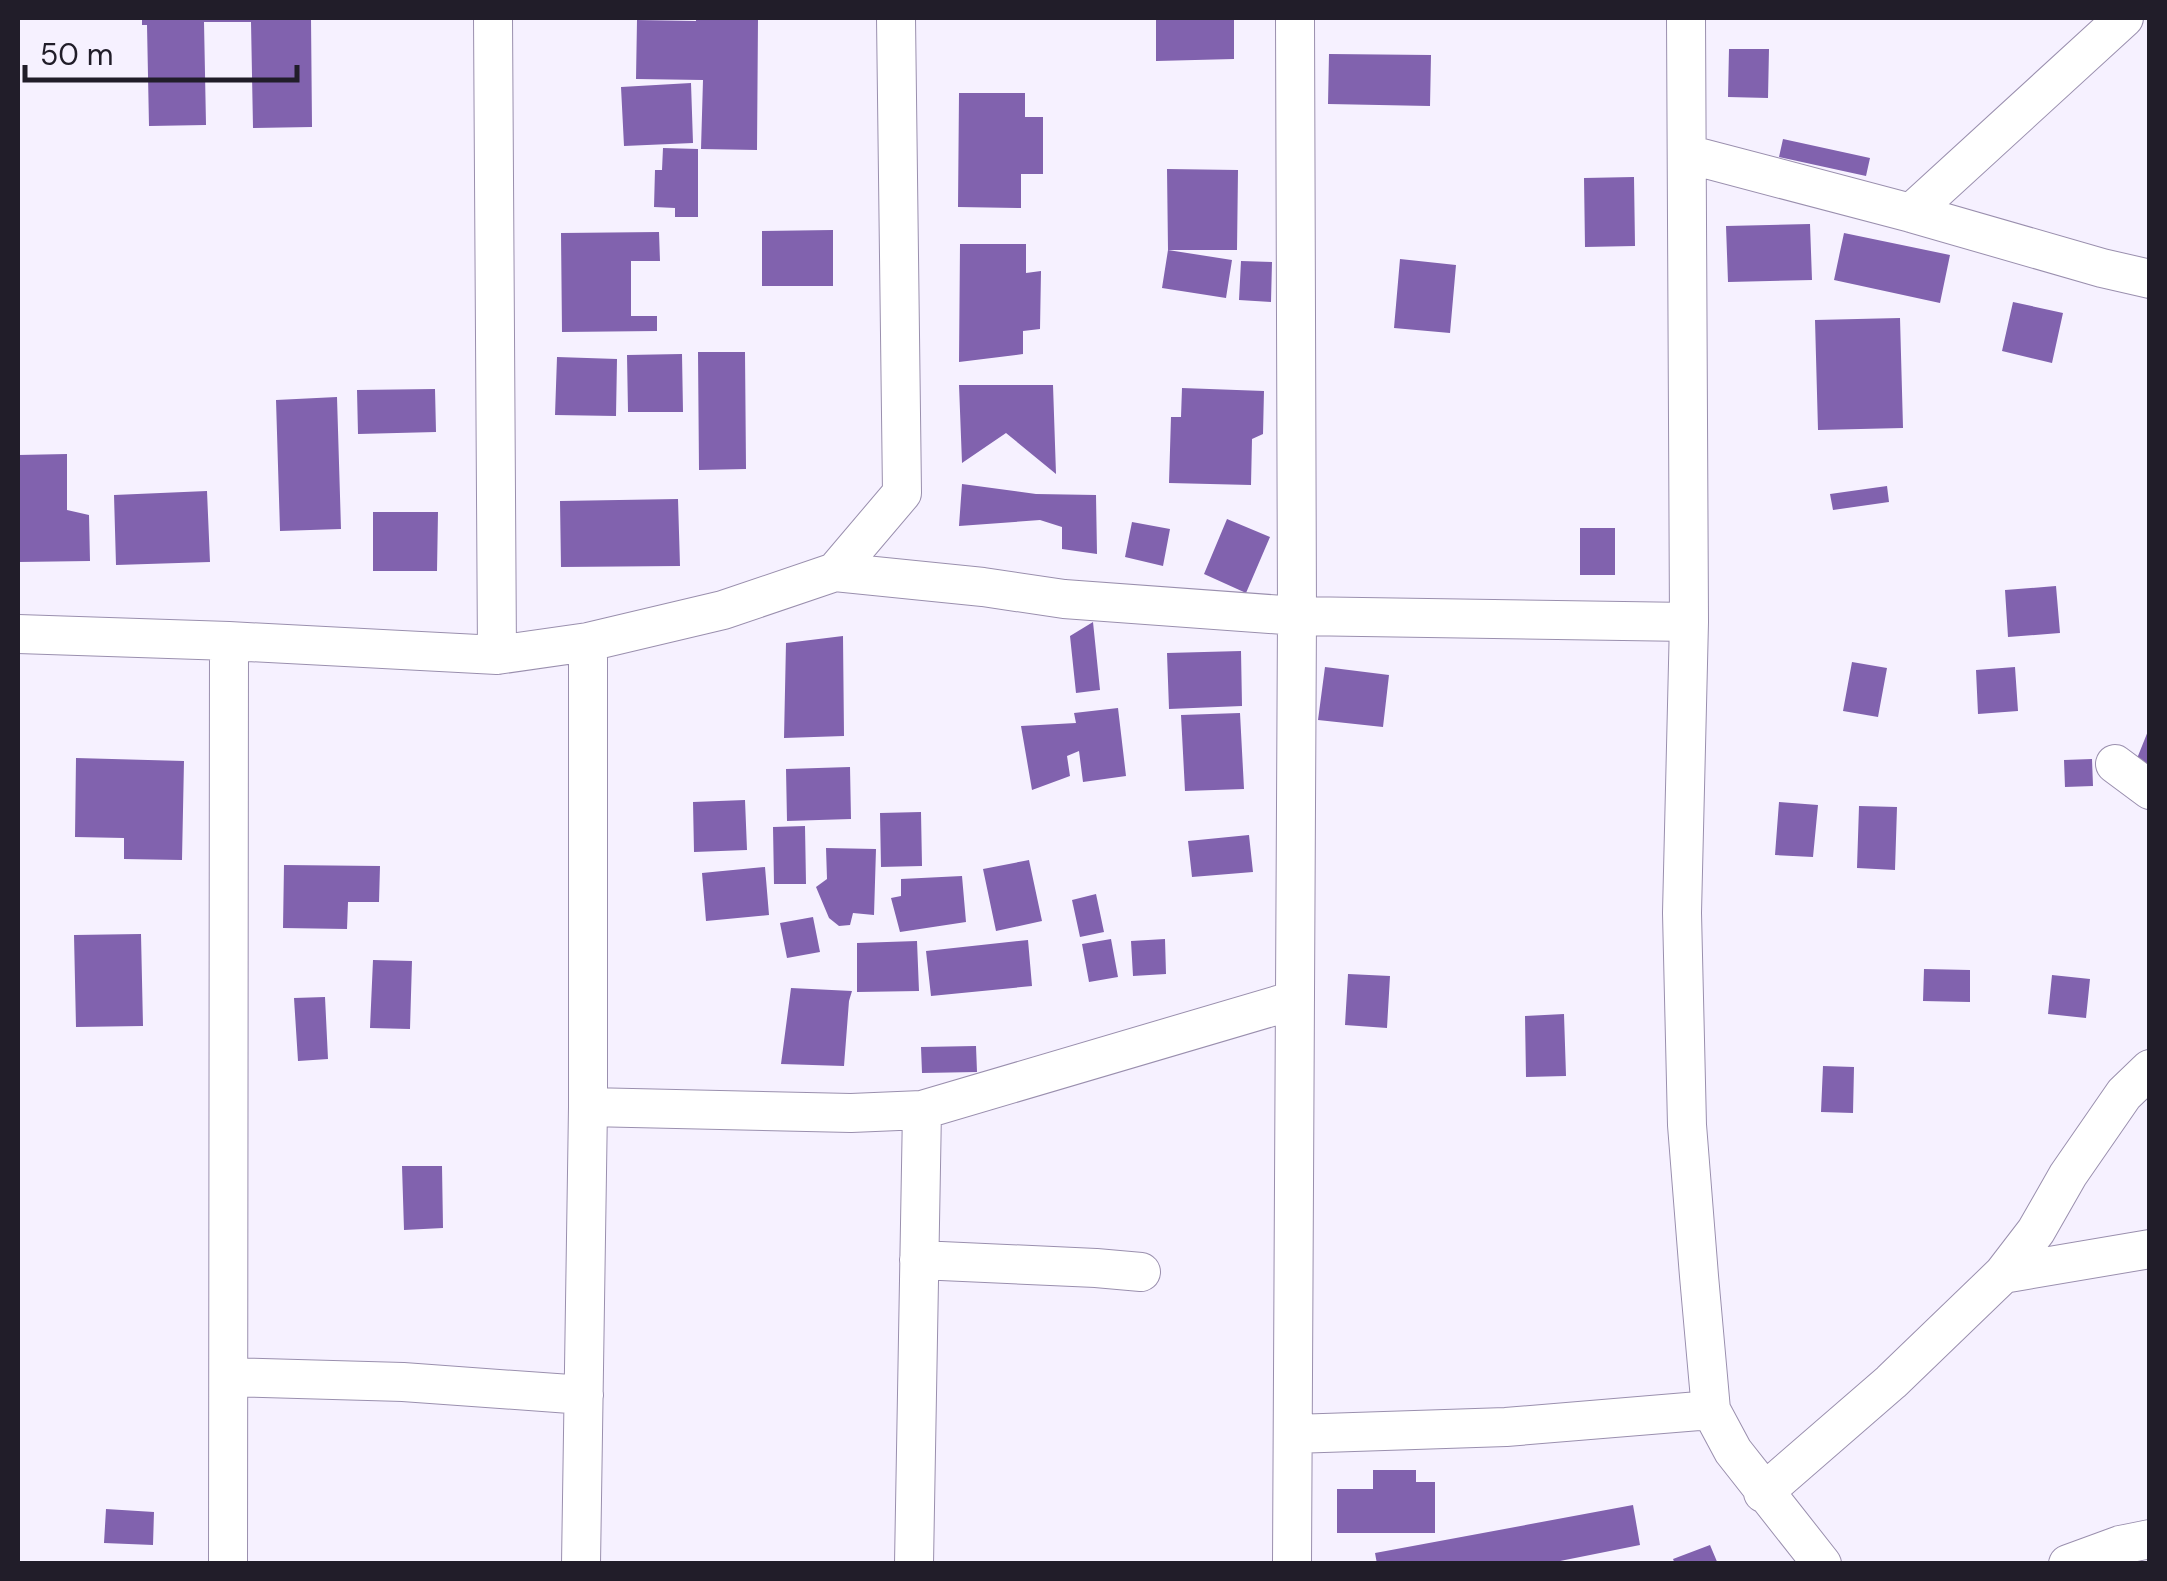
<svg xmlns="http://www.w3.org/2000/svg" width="2167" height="1581" font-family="'DM Sans',sans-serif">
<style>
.building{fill:#8162ae}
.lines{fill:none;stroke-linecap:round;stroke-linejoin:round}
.street-casing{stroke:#9a8fae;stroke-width:40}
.street{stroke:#fff;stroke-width:38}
</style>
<rect width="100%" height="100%" fill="#f6f1ff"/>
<path class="building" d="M142,18h169l1,109 -59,1 -2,-106h-47l2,103 -57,1 -2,-101h-5z
M696,18h62l-1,132 -56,-1 2,-69 -67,-1 1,-59 59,1z
M1156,18h78v41l-78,2z
M1729,49h40l-1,49 -40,-1z
M1329,54l102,1 -1,51 -102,-2z
M691,83l2,60 -69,3 -3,-59z
M959,93h66v24h18v57h-22v34l-63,-1z
M1783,139l87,19 -4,18 -87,-19z
M663,148l35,1v68h-23v-9l-21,-1 1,-37h7z
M1167,169l71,1 -1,80h-69l64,10 -6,38 -64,-10 6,-38z
M1634,177l1,69 -50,1 -1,-69z
M1810,224l2,56 -84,2 -2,-56z
M833,230v56h-71v-55z
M659,232l1,29h-29v55h26v15l-95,1 -1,-99z
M1844,233l106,22 -10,48 -106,-23z
M960,244h66v29l15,-2 -1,58 -17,2v23l-64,8z
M1400,259l56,6 -6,68 -56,-5z
M1241,261l31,1 -1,40 -32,-2z
M2013,302l50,11 -11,50 -50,-12z
M1900,318l3,110 -85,2 -3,-110z
M698,352h47l1,117 -47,1z
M682,354l1,58h-55l-1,-57z
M557,357l60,2 -1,57 -61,-1z
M959,385h94l3,89 -50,-41 -44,30z
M1182,388l82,3 -1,43 -11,5 -1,46 -82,-2 2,-66h10z
M435,389l1,43 -78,2 -1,-44z
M337,397l4,132 -61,2 -4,-131z
M67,454v56l22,5 1,46 -72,1v-107z
M962,484l74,10 60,1 1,59 -35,-5v-22l-22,-7 -81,6z
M1887,486l2,16 -56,8 -3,-16z
M207,491l3,71 -94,3 -2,-70z
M678,499l2,67 -119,1 -1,-66z
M373,512h65l-1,59h-64z
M1227,519l43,18 -24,56 -42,-19z
M1132,522l38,7 -7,37 -38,-9z
M1580,528h35v47h-35z
M2056,586l4,47 -52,4 -3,-47z
M1093,622l7,68 -24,3 -6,-57z
M843,636l1,100 -60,2 2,-95z
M1241,651l1,55 -73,3 -2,-56z
M1852,662l35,6 -9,49 -35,-6z
M1325,667l64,8 -6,52 -65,-7z
M2015,667l3,44 -40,3 -2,-44z
M1118,708l8,68 -43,6 -4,-31 -12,5 3,20 -38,14 -11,-64 55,-3 -2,-10z
M1240,713l4,76 -59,2 -4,-76z
M2150,726v40l-14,-5z
M76,758l108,3 -2,99 -58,-1v-21l-49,-1z
M2092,759l1,27 -28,1 -1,-27z
M850,767l1,52 -64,2 -1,-52z
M745,800l2,50 -53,2 -1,-50z
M1779,802l39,3 -5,52 -38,-2z
M1859,806l38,1 -2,63 -38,-2z
M921,812l1,54 -41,1 -1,-54z
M805,826l1,58h-32l-1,-57z
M1249,835l4,37 -61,5 -4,-36z
M826,848l50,1 -2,66 -21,-2 -3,12 -11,1 -10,-8 -13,-31 11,-8z
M1029,860l13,61 -46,10 -13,-62z
M284,865l96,1 -1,36h-31l-1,27 -64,-1z
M765,867l4,48 -63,6 -4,-48z
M962,876l4,46 -66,10 -9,-34 10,-2v-17z
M1096,894l8,38 -24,5 -8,-37z
M813,917l7,35 -33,6 -7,-35z
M141,934l2,92 -67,1 -2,-92z
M1111,939l7,38 -29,5 -7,-38z
M1165,939l1,35 -33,2 -2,-35z
M1028,940l4,46 -101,10 -5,-45z
M917,941l2,50 -62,1v-49z
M373,960l39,1 -2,68 -40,-1z
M1924,969l46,1v32l-47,-1z
M1348,974l42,2 -3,52 -42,-3z
M2052,975l38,4 -4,39 -38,-4z
M791,988l61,3 -3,10 -5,65 -63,-2z
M325,997l3,62 -30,2 -4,-63z
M1564,1014l2,62 -40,1 -1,-61z
M976,1046l1,26 -55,1 -1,-26z
M1823,1066l31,1 -1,46 -32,-1z
M402,1166h40l1,62 -39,2z
M1373,1470h43v12h19v51h-98v-44h36z
M1633,1505l7,40 -95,19h-168l-2,-11z
M106,1509l48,3 -1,33 -49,-2z
M1710,1545l8,19h-43l-2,-5z"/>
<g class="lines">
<defs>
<path id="street" d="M493,18l4,637
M1686,18l3,604 -7,291 5,212 12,151 12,134 22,41 89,113
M1687,154l224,59 191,55 48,11
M1911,213l213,-195
M835,572l67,-79 -6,-475
M18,634l211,7 268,14 91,-13 135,-32 112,-38 148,15 81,12 233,17 392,6
M2115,764l35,26
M588,1107l263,6 71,-3 373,-110
M919,1260l177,8 45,4
M2003,1274l147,-25
M229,1377l174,5 181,13
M1293,1434l213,-7 205,-17
M1763,1493l128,-111 112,-108 33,-43 32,-56 56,-81 26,-25
M228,1564l1,-923
M581,1564l7,-457v-465
M914,1564l8,-454
M1292,1564l5,-948 -2,-598
M2068,1564l52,-19 30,-6"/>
</defs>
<use href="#street" class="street-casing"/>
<use href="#street" class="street"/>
</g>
<rect width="2167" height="1581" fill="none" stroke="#211d29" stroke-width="40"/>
<path d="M25 65v15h272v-15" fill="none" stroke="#211d29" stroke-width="5"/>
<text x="40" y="65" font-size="30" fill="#211d29" stroke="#f6f1ff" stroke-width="8" paint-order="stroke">50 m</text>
</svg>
